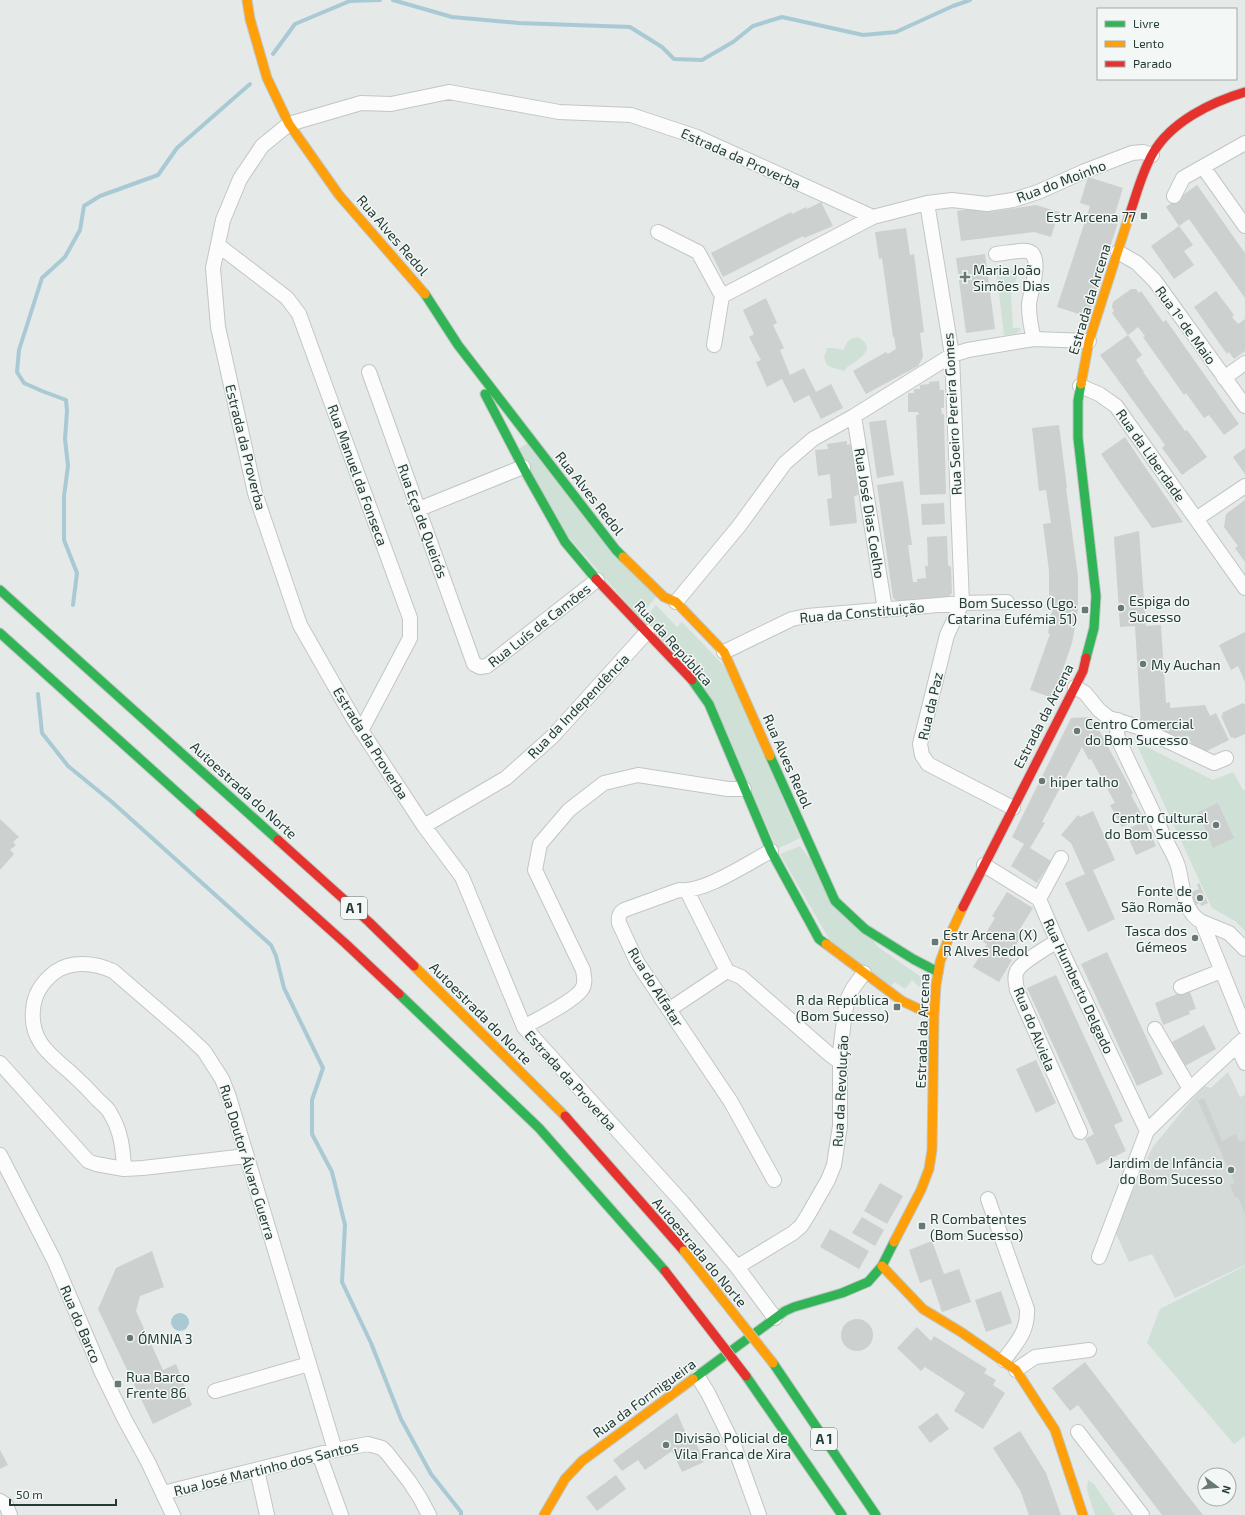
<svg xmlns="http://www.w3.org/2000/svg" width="1245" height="1515" font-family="'Exo 2',sans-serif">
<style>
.built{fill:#d3dad7}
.green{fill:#cfe1d6}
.water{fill:#a9cad4}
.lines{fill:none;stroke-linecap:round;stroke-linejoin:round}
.stream{stroke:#a9cad4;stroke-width:4}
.building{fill:#ccd0cf}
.street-casing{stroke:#c2c6c4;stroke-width:16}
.fast-casing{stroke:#c0c7c5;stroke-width:11}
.slow-casing{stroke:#c0c7c5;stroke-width:11}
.jam-casing{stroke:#c0c7c5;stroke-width:11}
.street{stroke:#fbfcfb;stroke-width:14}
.fast{stroke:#30b455;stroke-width:9}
.slow{stroke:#ff9f0a;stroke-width:9}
.jam{stroke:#e5322d;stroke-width:9}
.slow-bridge-casing{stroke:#c1c8c7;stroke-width:11;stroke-linecap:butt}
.jam-bridge-casing{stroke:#c1c8c7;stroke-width:11;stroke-linecap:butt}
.slow-bridge{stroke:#ff9f0a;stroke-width:9}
.jam-bridge{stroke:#e5322d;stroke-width:9}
.poi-dot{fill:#687875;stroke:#f3f8f6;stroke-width:1.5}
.labels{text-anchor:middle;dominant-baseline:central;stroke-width:3;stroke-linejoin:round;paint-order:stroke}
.shield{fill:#f3f8f6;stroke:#627470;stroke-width:1}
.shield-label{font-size:13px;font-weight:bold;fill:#243b37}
.street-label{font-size:14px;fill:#243b37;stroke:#f3f8f6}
.poi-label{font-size:14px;fill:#243b37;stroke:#f3f8f6;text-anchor:start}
</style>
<rect width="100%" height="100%" fill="#e5e9e7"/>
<path class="built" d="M1228,1072l12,25 5,-2v170l-70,33 -23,-44 -23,8 -14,-31 37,-83 37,-45 15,-17 7,2z"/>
<path class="green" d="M996,269l23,2 -8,24 2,33h8c-2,7 -11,6 -17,7z
M857,337c23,11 0,24 -11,31l-1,3 -12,-3 -6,-3 -3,-8 3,-9h6l11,2c2,-8 4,-11 13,-13z
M528,443l129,153 -18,21 -73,-83 -48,-85z
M656,605l21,22 5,-5 45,47 73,169 -23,11 -66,-150 -69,-78z
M1135,741l78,39 20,-8 10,18h2v141l-10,-10 -23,-13z
M800,846l78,101 46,32 -5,8 -7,-7 -7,9 -10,-7 -4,4 -59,-42 -52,-90z
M1245,1266v170l-11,8 -87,-101 13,-34z
M1088,1480l6,4 21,31h-20l-8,-25z"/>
<path class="water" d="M171 1322a9 9 0 1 1 18 0a9 9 0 1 1-18 0Z"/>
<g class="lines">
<path class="stream" d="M393,0l59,17 67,6 111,4 32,20 12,12 28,1 31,-18 20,-16 29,-9 81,18 33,-3 57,-26 17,-6
M273,54l22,-30 55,-23 30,-1
M73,605l4,-32 -13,-33v-44l4,-30 -3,-27 2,-28 -1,-11 -24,-9 -18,-8 -7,-11 2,-22 23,-72 23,-21 15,-27 4,-24 16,-10 58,-21 19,-27 73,-64
M38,694l4,39 26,33 44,36 159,143 5,11 8,32 39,80 -11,32v34l20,38 13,53 -3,57 29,61 30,76 30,55 30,38v3"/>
</g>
<path class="building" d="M1088,177l35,11 -8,26 5,2 -32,101 -31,-10 33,-101 -10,-3z
M1197,185l48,68v45l-56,-79 -10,7 -13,-19z
M821,202l12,24 -29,12 -1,-2 -80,41 -12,-24 80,-41 1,2 14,-7 1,2z
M1036,205l23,7 -8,25 -17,-5 -73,9 -4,-30 33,-5v6z
M1179,226l14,19 -9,6 10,14 -20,14 -23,-33z
M906,228l4,27 4,-1 10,78 -4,1 3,24 -5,9 -52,28 -13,-23 33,-19 2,2 8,-5 -2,-12h-1l-11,-79 -3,1 -4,-27z
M985,254l10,75 -29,4 -10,-75z
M1131,289h5l3,4 2,-2 22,31 3,-2 73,104 -15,11 -15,-20 -5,3 -18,-25 -2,2 -41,-58 2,-1 -7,-9 -10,8 -16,-22 2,-2 -2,-4 1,-5z
M1216,291l18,24 -2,2 6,7 7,-5v32l-11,8 -5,-7 -2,2 -33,-47z
M766,298l11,25 -4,2 11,23 -4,2 10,25 14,-7 12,24 15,-8 12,24 -22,11 -12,-24 -15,8 -12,-24 -15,8 -11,-25 5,-2 -12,-23 5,-3 -11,-24z
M1128,335l14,20 -6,5 8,12h-1l42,59 2,-1 20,27 -25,18 -20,-27 3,-3 -65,-90z
M939,381l1,9h4v18h-3l1,6h2l2,80 -26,1 -4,-80h3l-1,-3h-10v-19h6v-4h6v-4l9,-1v-2z
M886,420l8,55 -17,3 -8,-56z
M1059,425l8,63h-1l12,88v34l-6,33 -19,55 -23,-8 20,-56 -2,-1 5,-28 -4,-1v-33l-6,-47 8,-1 -5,-33 -7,1 -7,-63z
M1125,437l18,27 40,58 -31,6 -33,-47 -18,-27z
M847,441v4l4,-1 1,8h1l5,43 -4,1 3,27 -27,3 -3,-27 5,-1 -2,-24 -12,2 -3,-26 13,-1 -1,-5z
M1245,448v26l-12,-17z
M903,481l9,64h-4l5,37h4v-3l9,-1 -1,-12h3l-1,-29 20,-1 1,29 3,2 1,26 -10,11h-42l-7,-6 -16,-113z
M1245,500v62l-10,-14 3,-2 -14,-19 2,-13z
M944,503l1,21 -23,1 -1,-21z
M1139,531l7,95 15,-1 5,78 4,-1v6l35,-3 5,11 6,-3 13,27 -28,14 -7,-5 -6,-13 -20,2 -27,-13 -6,-99 -15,1 -6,-90z
M1245,632v50l-7,-16 -7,4 -12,-25z
M1243,703l2,2v29l-11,5 -1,-2 -2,1 -10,-22 2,-1 -1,-2z
M1092,717l41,76 -2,2 12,22 -21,10 -12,-22 5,-2 -24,-44 -2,1 -7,-13 -40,75 3,1 -15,25 21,13 -14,22 -26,-17 13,-22 -12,-7 59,-119z
M1218,803l16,35 -21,10 -15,-36z
M1093,811l22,49 -22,10 22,49 -27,13 -23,-49 20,-9 -14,-31 -10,-8 17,-20 2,2z
M0,819l19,18 -6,5 3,3 -6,5 4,4 -14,16z
M1145,821l11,25 -20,9 -11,-25z
M1199,883l9,20 -7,3 -1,-3 -4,2 -5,-13 8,-3 -2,-4z
M1007,892l26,16 -15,24 4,3 -14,23 4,2 -13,22 -26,-15 14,-23 -6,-3 14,-23 -3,-2z
M1107,952l56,122 -26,12 -56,-122z
M1056,975l67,146 -9,4 12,26 -29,14 -12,-26 9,-5 -67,-146z
M1189,989l7,20 -7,2 1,3 -27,11 -8,-22z
M1204,1025l12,24 -31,17 -13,-24z
M1036,1060l20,43 -20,10 -20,-44z
M1204,1098l18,43 14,-7 3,8 6,-2v74l-7,-17 -2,1 -6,-13 5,-2 -37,-82z
M880,1183l23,13 -16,28 -23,-13z
M862,1217l22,13 -9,16 -23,-13z
M830,1229l39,22 -10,18 -39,-22z
M932,1241l12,33 15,-5 12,33 -29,10 -11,-33 -11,4 -11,-33z
M152,1251l12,36 -24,9 -4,15 27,59 13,-6 16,41 -39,19 -55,-115 18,-41z
M1001,1291l11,32 -26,9 -11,-32z
M841 1335a16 16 0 1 1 32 0a16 16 0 1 1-32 0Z
M917,1327l14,14 3,-5 53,33 -3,4 12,7 -3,5 12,8 -22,36 -29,-18 11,-18 -40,-26 -4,4 -24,-23z
M1085,1362l96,125 22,28h-41l-84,-110 -8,6 -18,-23z
M677,1413l11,25 5,-3 11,27 -22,10 -10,-21 -27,19 -7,-10 -16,11 -9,-11z
M937,1413l12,16 -19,14 -12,-16z
M1020,1431l26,42 15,42h-32l-9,-25 -27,-42z
M0,1450l8,15 -8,4z
M616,1475l10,14 -29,22 -11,-14z"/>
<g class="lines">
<defs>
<path id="street" d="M1203,167l42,59
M1174,196l9,-18 62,-35
M927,203l25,152 10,248 -15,32 -27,109 2,11 6,9 85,44
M658,232l40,20 24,44 151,-79 54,-14 25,-3 35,4 26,-4 25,-8 47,-21 47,-18 11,-1 9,3
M218,245l69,53 12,16 111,304v20l-49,93
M1118,252l19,11 18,18 90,125
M996,254c9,-1 23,-4 31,-3 18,3 2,44 2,54 0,12 2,23 5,34
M714,345l8,-49
M369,372l105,292 6,3 7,-1 110,-86
M1224,378l21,-15
M1080,386l19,8 17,12 129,182
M854,416l31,194
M419,509l104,-42
M1196,519l49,-33
M676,602l63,-76 46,-63 28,-24 41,-23 98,-61 16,-5 66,-11 55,2
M724,652l68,-33 15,-3 155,-13 45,-1
M1075,687l10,6 14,17 10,8 29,9 76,36 12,-5
M1118,720l-1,15 4,10c14,31 30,61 43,92 5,10 13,22 15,33 4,18 5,43 23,52l43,106
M424,826l82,-48 47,-42 94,-104
M771,851c-23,12 -67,42 -92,39l-55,20c-5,3 -6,7 -5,13l18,39 94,140 43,78
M984,865l55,34 18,42 90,190
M687,891l40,80 14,6 88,77 11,8
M1039,899l22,-41
M1202,922l27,11 16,16
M1057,941c-9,6 -37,22 -40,30 -3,5 -1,13 0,19l63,142
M1181,987l40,-16
M670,1009l57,-38
M524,1027c12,-7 52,-27 58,-38 4,-6 2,-12 1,-19l-48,-100 5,-26 29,-34 35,-27 34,-8 90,14h16
M1155,1029l35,60
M1237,1045l8,18
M0,1063l79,88 9,10 8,3 28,5 19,-1 103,-12
M0,1155l54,105 48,113 23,47 23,42 25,53
M124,1169c-1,-20 -3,-39 -14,-56 -2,-5 -8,-9 -12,-13 -9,-10 -18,-19 -28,-28 -21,-18 -40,-32 -37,-62 1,-16 9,-28 22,-38 17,-12 40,-9 58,-1l73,63 18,17 18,28 7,18 106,353
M988,1199l39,110c1,23 -10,33 -23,51
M1099,1257l48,-126 43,-42 55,-51
M737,1267l56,-34 8,-7 7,-11 20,-35 6,-15 6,-39v-74l5,-40 3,-14 5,-10 11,-15
M775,1318l-38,-51 -54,-64 -159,-176 -62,-150 -38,-51 -71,-108 -53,-93 -45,-132 -37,-166 -5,-59 10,-48 17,-41 22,-33 27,-22 72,-21 30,1 58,-12 110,20 72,3 66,22 176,80
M1016,1370l19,-13 54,-7
M698,1377l10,16 27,55 24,67
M215,1391l94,-27
M1078,1432l64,83
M319,1454l22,61
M257,1470l10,45
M163,1493l172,-43 33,-6 14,4 5,5 22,28 11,17 9,17
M0,1501l6,4 4,10"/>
<path id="fast" d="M425,294l33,51 158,205 7,7
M1081,384l-3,17v37l18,158 -2,32 -8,30
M485,394l40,77 40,71 31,37
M0,590l278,250
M0,633l200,180
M692,680l17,24 62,147 48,88 7,5
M770,756l65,145 30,28 48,30 25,13
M399,994l140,134 126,143
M773,1363l103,152
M746,1376l96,139
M693,1379l92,-68 9,-4 48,-14 26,-11 14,-16 12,-24"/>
<path id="slow" d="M247,0l3,19 17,59 22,46 50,71 86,99
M1081,384l8,-43 41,-128
M623,557l41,40 12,5 48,50 46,104
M826,944l76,57 32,15
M414,966l151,150
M894,1242l27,-52 8,-21 3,-19 2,-134 2,-31 4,-23 9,-25 14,-30
M882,1266l41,43 38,23 55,38 39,60 28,85
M544,1515l21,-36 17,-18 111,-82"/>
<path id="jam" d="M1130,213c7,-20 12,-41 23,-60 18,-31 58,-51 92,-61
M596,579l96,101
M200,813l146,131 53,50
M278,840l91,82 45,44
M963,907l120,-236 3,-13
M565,1116l119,135"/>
</defs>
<use href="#street" class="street-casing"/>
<use href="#fast" class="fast-casing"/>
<use href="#slow" class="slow-casing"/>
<use href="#jam" class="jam-casing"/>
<use href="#street" class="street"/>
<use href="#fast" class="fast"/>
<use href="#slow" class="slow"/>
<use href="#jam" class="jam"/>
<defs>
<path id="slow-bridge" d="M684,1251l89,112"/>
<path id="jam-bridge" d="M665,1271l81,105"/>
</defs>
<use href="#slow-bridge" class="slow-bridge-casing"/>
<use href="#jam-bridge" class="jam-bridge-casing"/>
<use href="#slow-bridge" class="slow-bridge"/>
<use href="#jam-bridge" class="jam-bridge"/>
</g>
<g class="poi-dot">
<rect x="1140" y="212" width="8" height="8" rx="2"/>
<path d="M963 271h4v4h4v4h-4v4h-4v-4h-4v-4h4z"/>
<circle cx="1121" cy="608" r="4"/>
<rect x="1081" y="606" width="8" height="8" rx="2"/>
<circle cx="1143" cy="664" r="4"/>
<circle cx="1077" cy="731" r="4"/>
<circle cx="1042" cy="781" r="4"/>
<circle cx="1216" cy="825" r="4"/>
<circle cx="1200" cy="898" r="4"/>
<circle cx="1195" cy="938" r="4"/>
<rect x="931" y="938" width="8" height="8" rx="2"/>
<rect x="893" y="1003" width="8" height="8" rx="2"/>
<circle cx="1231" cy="1170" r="4"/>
<rect x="918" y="1222" width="8" height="8" rx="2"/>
<circle cx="130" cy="1338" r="4"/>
<rect x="114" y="1380" width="8" height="8" rx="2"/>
<circle cx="666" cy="1445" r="4"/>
</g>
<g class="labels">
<g class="shield">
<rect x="341" y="897" width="26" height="22" rx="3"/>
<rect x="811" y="1428" width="26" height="22" rx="3"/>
</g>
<g class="shield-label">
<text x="354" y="908">A 1</text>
<text x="824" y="1439">A 1</text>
</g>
<g class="street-label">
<text transform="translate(741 158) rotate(24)">Estrada da Proverba</text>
<text transform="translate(1061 181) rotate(-21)">Rua do Moinho</text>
<text transform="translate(393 235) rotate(49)">Rua Alves Redol</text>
<text transform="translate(1089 299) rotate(-73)">Estrada da Arcena</text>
<text transform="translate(1186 325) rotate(54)">Rua 1º de Maio</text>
<text transform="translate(952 414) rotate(-93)">Rua Soeiro Pereira Gomes</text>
<text transform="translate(246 447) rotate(76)">Estrada da Proverba</text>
<text transform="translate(1151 455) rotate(55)">Rua da Liberdade</text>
<text transform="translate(358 475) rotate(70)">Rua Manuel da Fonseca</text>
<text transform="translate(590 493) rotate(52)">Rua Alves Redol</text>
<text transform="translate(870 513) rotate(81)">Rua José Dias Coelho</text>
<text transform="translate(423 521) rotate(70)">Rua Eça de Queirós</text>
<text transform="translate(862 612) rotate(-5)">Rua da Constituição</text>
<text transform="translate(539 625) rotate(-38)">Rua Luís de Camões</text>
<text transform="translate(674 643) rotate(48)">Rua da República</text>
<text transform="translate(578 706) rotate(-46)">Rua da Independência</text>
<text transform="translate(930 706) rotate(-77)">Rua da Paz</text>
<text transform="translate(1043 716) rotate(-63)">Estrada da Arcena</text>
<text transform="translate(371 743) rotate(58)">Estrada da Proverba</text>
<text transform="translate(788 761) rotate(66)">Rua Alves Redol</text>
<text transform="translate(244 790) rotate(42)">Autoestrada do Norte</text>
<text transform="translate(1079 986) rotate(65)">Rua Humberto Delgado</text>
<text transform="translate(656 987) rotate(58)">Rua do Alfatar</text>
<text transform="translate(481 1013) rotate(45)">Autoestrada do Norte</text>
<text transform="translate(1035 1029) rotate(68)">Rua do Alviela</text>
<text transform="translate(922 1031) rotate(-88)">Estrada da Arcena</text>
<text transform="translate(571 1080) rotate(48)">Estrada da Proverba</text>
<text transform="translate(840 1091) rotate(-87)">Rua da Revolução</text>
<text transform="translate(248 1162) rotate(73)">Rua Doutor Álvaro Guerra</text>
<text transform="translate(700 1252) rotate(50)">Autoestrada do Norte</text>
<text transform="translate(81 1324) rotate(67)">Rua do Barco</text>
<text transform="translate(644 1398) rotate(-36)">Rua da Formigueira</text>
<text transform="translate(266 1468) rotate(-14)">Rua José Martinho dos Santos</text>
</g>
<g class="poi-label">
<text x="1136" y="216" text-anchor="end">Estr Arcena 77</text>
<text x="973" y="269">Maria João<tspan x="973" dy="16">Simões Dias</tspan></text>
<text x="1129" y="600">Espiga do<tspan x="1129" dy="16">Sucesso</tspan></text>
<text x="1077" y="602" text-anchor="end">Bom Sucesso (Lgo.<tspan x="1077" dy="16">Catarina Eufémia 51)</tspan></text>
<text x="1151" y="664">My Auchan</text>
<text x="1085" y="723">Centro Comercial<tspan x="1085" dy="16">do Bom Sucesso</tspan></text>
<text x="1050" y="781">hiper talho</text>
<text x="1208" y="817" text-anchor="end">Centro Cultural<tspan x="1208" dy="16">do Bom Sucesso</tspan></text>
<text x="1192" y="890" text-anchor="end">Fonte de<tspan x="1192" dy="16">São Romão</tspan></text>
<text x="1187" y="930" text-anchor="end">Tasca dos<tspan x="1187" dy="16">Gémeos</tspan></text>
<text x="943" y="934">Estr Arcena (X)<tspan x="943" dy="16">R Alves Redol</tspan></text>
<text x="889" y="999" text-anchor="end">R da República<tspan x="889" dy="16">(Bom Sucesso)</tspan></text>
<text x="1223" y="1162" text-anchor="end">Jardim de Infância<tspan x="1223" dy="16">do Bom Sucesso</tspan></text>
<text x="930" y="1218">R Combatentes<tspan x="930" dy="16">(Bom Sucesso)</tspan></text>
<text x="138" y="1338">ÓMNIA 3</text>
<text x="126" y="1376">Rua Barco<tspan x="126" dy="16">Frente 86</tspan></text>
<text x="674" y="1437">Divisão Policial de<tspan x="674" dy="16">Vila Franca de Xira</tspan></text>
</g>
</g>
<rect x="1097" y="8" width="140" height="72" fill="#f3f8f6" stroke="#a0acaa"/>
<rect x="1105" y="21" width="20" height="6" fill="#30b455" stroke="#a0acaa"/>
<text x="1133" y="28" font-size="12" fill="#243b37">Livre</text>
<rect x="1105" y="41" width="20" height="6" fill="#ff9f0a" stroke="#a0acaa"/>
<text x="1133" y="48" font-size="12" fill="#243b37">Lento</text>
<rect x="1105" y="61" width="20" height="6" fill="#e5322d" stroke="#a0acaa"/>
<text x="1133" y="68" font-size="12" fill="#243b37">Parado</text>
<g transform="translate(1217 1487) rotate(106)"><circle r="19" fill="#f3f8f6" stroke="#a0acaa"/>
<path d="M0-3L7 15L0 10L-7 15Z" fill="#687875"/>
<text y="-6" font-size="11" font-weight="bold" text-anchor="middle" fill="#243b37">N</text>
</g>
<path d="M10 1499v6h106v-6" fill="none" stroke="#243b37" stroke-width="2"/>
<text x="16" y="1499" font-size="12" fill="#243b37" stroke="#f3f8f6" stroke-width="3" paint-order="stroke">50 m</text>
</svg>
